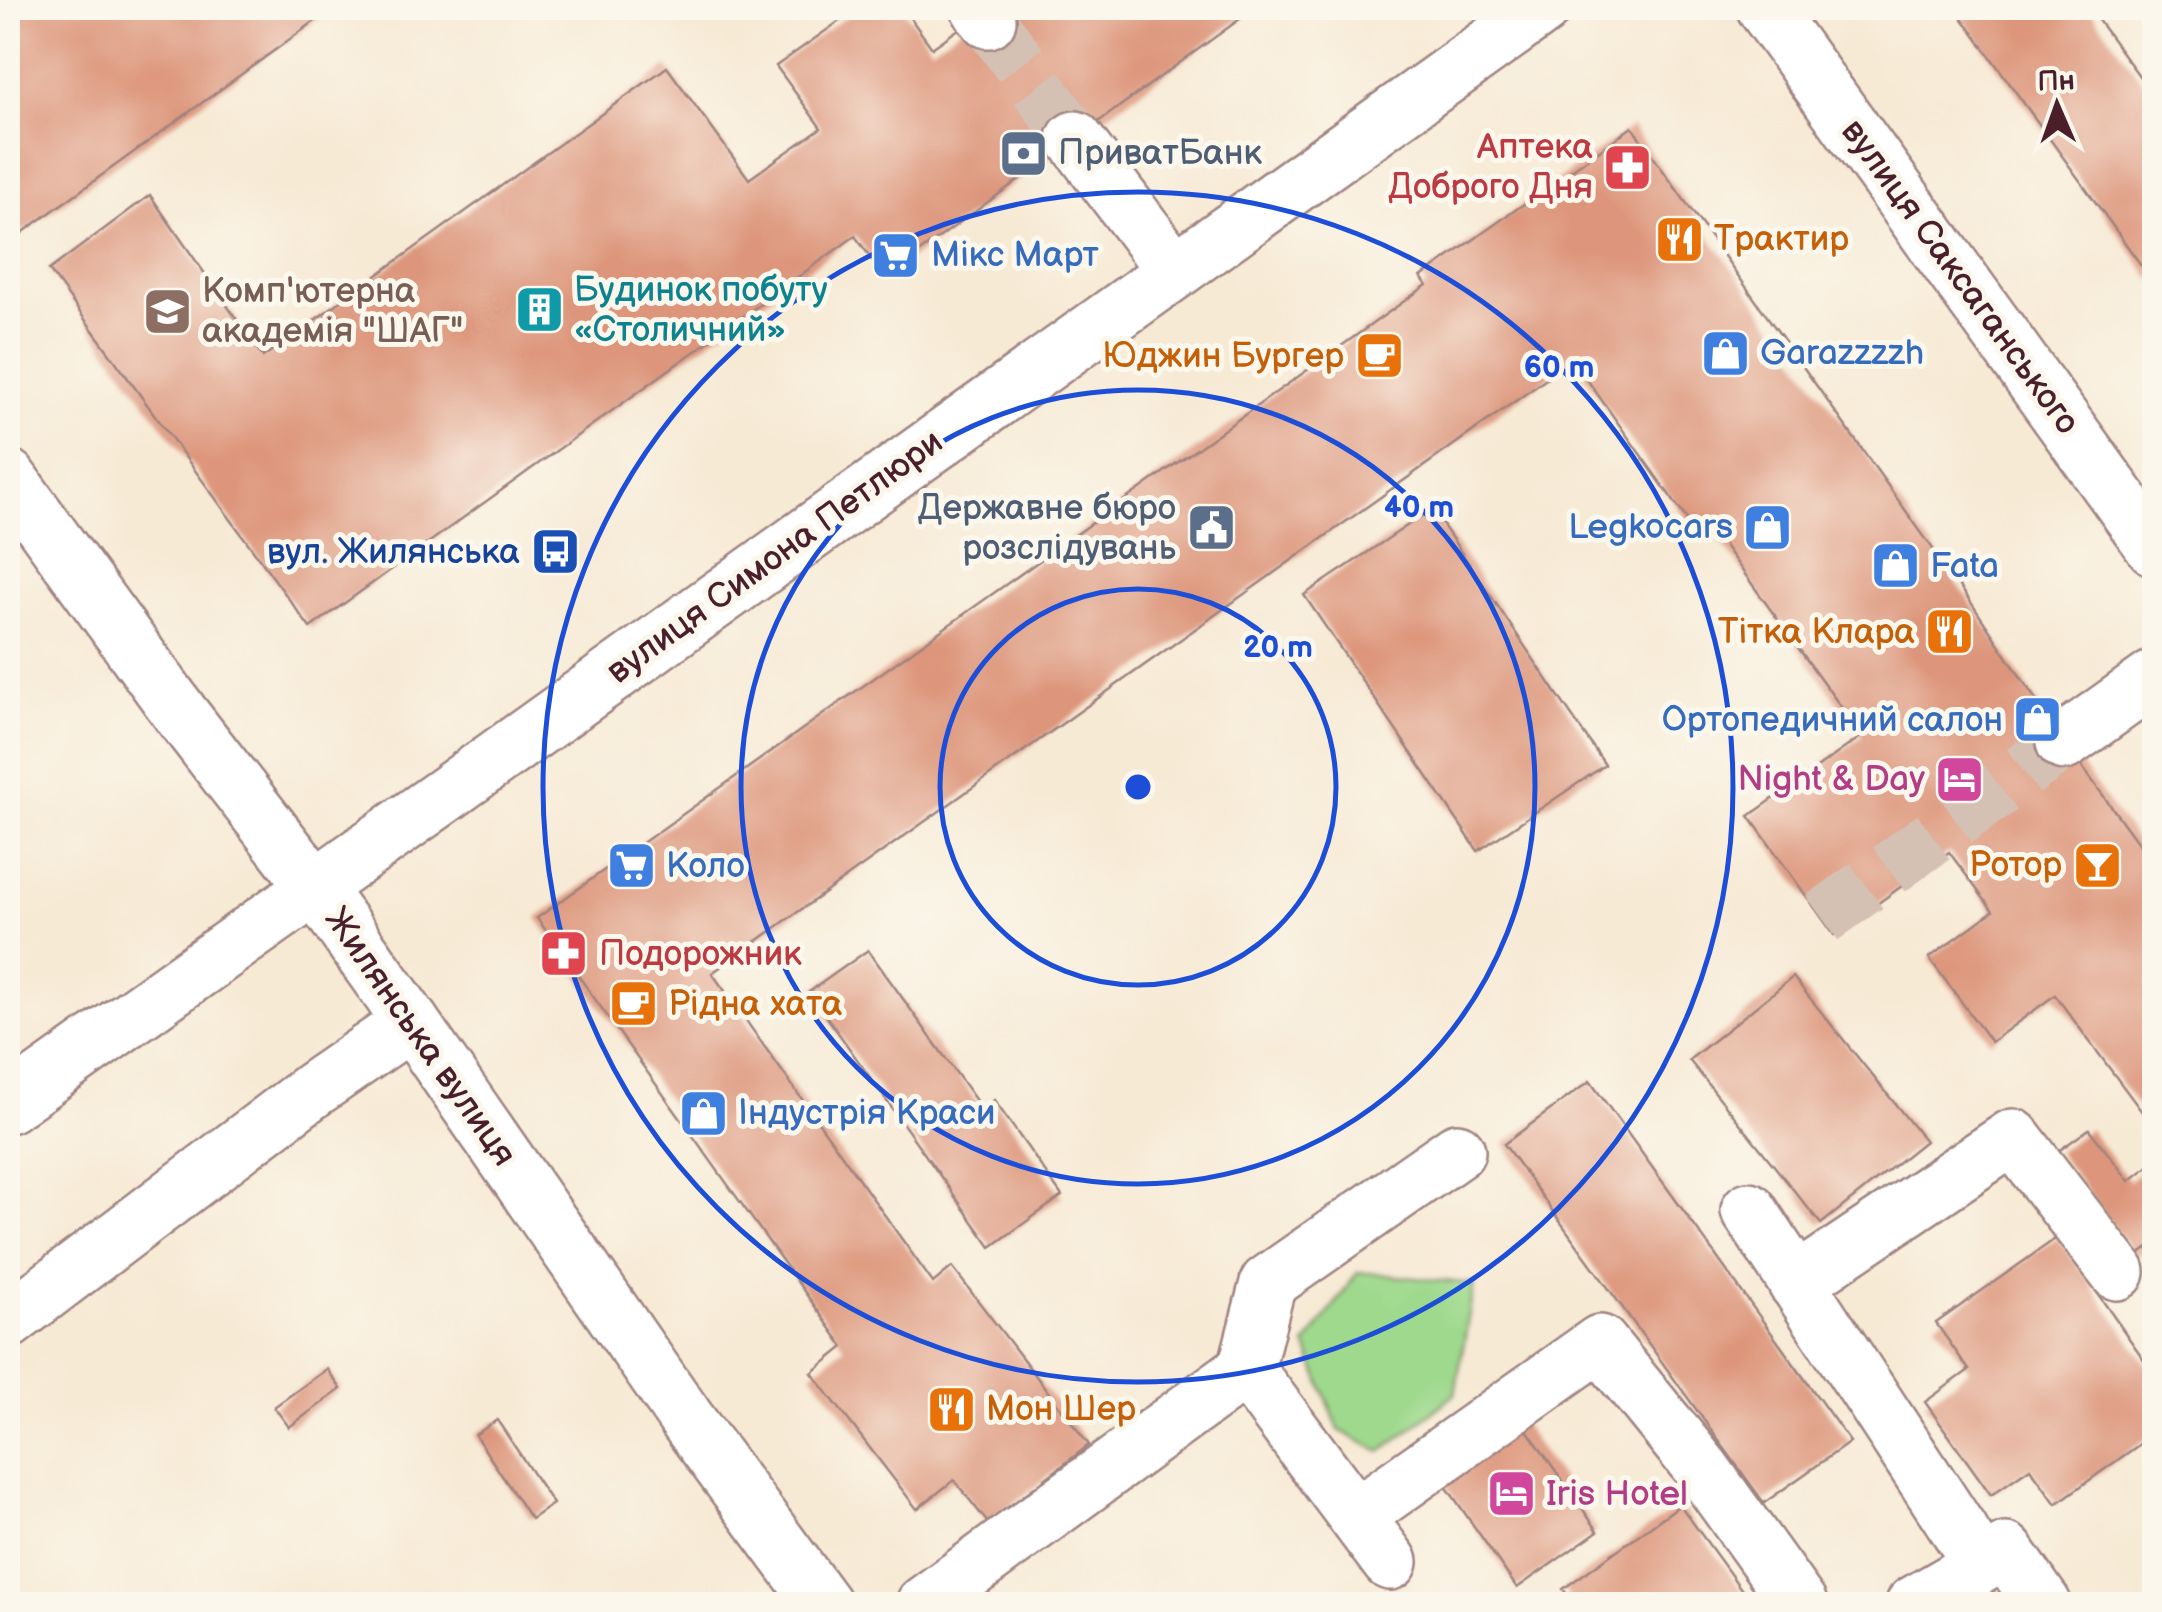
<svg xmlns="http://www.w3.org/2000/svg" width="2162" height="1612" font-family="'Balsamiq Sans',sans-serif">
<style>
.green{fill:#9ed98d;stroke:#747c5c;stroke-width:2.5}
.building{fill:#dd967b}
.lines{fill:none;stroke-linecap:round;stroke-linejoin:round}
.minor-tunnel{stroke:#d4c1b3;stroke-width:55;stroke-dasharray:55 28;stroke-linecap:butt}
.minor-casing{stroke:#a08480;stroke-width:60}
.major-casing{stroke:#a08480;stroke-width:60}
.minor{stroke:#fff;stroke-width:55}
.major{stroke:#fff;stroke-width:55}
.ring{fill:none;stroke:#1d4ed8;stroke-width:5}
.labels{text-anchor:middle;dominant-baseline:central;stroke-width:10;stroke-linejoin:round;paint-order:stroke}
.health-label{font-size:35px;fill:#be3a42;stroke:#fbf7ec;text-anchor:end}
.service-label{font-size:35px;fill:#4e5e75;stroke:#fbf7ec;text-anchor:start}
.food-label{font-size:35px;fill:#c56008;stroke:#fbf7ec;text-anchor:start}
.shop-label{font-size:35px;fill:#366cbe;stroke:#fbf7ec;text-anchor:start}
.street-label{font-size:35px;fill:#4a1f2b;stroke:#fbf7ec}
.culture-label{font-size:35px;fill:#0d838f;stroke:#fbf7ec;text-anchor:start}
.education-label{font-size:35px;fill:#785e54;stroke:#fbf7ec;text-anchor:start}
.transit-label{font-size:35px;fill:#164399;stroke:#fbf7ec;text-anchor:end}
.hotel-label{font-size:35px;fill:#b23c85;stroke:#fbf7ec;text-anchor:end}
.centre{fill:#1d4ed8;stroke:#fbf7ec;stroke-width:5}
.ring-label{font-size:30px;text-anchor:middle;font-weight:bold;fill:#1d4ed8;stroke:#fbf7ec;stroke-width:10;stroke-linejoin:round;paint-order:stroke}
</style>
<rect width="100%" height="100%" fill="#fbf7ec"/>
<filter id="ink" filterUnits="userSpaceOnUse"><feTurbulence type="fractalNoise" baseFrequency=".01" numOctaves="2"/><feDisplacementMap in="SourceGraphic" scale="20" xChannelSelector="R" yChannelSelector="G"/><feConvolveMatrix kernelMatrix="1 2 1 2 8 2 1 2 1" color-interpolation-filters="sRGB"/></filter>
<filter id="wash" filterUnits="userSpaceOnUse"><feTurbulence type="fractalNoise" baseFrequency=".0048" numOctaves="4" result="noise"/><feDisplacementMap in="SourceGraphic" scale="40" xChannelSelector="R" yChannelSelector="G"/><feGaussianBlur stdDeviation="2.25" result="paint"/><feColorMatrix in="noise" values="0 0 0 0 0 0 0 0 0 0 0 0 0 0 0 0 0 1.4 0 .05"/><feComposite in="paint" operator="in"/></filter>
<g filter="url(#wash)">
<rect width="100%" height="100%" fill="#f7ead5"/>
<path class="green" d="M1358,1272l116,12 -19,110 -74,58 -42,-22 -33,-85z"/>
<g id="blocks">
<path class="building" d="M8,8h325l-311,225 -14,-20z
M858,8h45l29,40 31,-22 43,-18h249l-370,269 -30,-41 -545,392 -261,-358 101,-75 113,162 404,-290 82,112 72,-51 -45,-62z
M1955,8h134l65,88v187z
M1632,127l336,471 96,144 90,123v263l-99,-133 -64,47 -62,-84 64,-47 -44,-59 -115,83 -12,-17 -73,-102 113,-80 -152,-210 -12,9 -125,-175 -861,613 221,310 19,-16 137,178 -101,78 -34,-43 -37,29 -105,-136 32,-26 -307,-429 890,-633 -6,-8z
M1432,509l173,256 -127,86 -174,-256z
M868,950l114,159 12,-9 68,96 -71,51 -182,-255z
M1793,977l132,164 -104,83 -132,-164z
M1590,1081l260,361 -86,61 -260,-359z
M2089,1129l40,52 25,-19v82l-18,13 -79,-105z
M2058,1237l96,137v60l-98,70 -26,-36 -39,27 -66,-93 44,-32 -33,-47z
M327,1369l14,20 -52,38 -15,-20z
M497,1420l56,84 -22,15 -56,-84z
M1520,1420l78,111 -81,57 -78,-112z
M1680,1505l72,99h-193l10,-7 -6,-8z"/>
</g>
</g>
<g filter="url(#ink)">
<use href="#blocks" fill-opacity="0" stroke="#a08480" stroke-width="2.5"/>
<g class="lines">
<path class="minor-tunnel" d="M988,20l87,119
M1822,918l242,-176"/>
<defs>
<path id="minor" d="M979,8l9,12
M1075,139l99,131
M2064,742l90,-64
M1749,1210l233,355
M1796,1283l217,-146 104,135
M8,1321l306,-232 97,-67
M1246,1369l22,-86 189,-132
M1356,1516l244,-173 102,126 97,135
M924,1604l322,-235 144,193
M1914,1604l92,-53 37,53"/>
<path id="major" d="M1765,8l389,539
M8,477l172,236 135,174 96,135 274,395 138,187
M8,1105l441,-313 1093,-784"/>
</defs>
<use href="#minor" class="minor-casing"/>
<use href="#major" class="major-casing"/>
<use href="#minor" class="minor"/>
<use href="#major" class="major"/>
</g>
</g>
<g class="ring">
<circle cx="1138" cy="787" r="198"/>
<circle cx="1138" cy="787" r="397"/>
<circle cx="1138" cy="787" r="595"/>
</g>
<defs>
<symbol id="bank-square" viewBox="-11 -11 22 22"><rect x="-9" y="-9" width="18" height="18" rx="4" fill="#5c6f8a" stroke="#fbf7ec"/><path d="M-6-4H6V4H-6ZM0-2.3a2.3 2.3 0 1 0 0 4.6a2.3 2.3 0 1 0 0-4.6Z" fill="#fff"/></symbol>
<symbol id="pharmacy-square" viewBox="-11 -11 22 22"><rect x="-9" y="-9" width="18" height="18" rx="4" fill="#e0444e" stroke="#fbf7ec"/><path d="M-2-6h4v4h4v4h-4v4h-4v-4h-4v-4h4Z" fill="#fff"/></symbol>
<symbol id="restaurant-square" viewBox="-11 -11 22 22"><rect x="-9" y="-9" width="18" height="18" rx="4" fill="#e8710a" stroke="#fbf7ec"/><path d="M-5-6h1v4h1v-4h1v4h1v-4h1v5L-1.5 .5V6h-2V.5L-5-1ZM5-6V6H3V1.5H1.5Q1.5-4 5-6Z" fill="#fff"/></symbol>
<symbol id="supermarket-square" viewBox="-11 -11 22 22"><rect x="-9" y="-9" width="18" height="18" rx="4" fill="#3f7fe0" stroke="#fbf7ec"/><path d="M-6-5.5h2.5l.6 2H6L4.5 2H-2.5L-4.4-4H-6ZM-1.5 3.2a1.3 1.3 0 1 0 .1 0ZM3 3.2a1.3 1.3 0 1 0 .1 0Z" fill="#fff"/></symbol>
<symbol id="building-square" viewBox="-11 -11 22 22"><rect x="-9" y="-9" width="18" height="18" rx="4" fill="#0f9aa8" stroke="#fbf7ec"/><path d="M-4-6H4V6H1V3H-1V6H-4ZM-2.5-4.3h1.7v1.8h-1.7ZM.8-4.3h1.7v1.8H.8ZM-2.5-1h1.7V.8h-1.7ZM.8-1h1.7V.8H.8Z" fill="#fff"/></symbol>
<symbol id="school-square" viewBox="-11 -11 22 22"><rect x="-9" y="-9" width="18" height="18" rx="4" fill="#8d6e63" stroke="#fbf7ec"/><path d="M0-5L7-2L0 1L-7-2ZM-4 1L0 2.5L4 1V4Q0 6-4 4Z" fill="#fff"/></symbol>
<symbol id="shop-square" viewBox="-11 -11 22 22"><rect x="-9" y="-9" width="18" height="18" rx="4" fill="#3f7fe0" stroke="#fbf7ec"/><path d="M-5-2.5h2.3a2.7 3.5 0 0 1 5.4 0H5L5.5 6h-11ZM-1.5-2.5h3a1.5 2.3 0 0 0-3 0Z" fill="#fff"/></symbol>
<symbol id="cafe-square" viewBox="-11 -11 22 22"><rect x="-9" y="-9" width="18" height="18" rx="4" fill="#e8710a" stroke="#fbf7ec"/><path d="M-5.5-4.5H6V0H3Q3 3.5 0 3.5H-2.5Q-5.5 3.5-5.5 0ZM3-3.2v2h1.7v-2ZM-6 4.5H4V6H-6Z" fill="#fff"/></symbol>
<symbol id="civic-square" viewBox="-11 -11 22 22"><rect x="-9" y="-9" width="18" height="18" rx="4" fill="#5c6f8a" stroke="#fbf7ec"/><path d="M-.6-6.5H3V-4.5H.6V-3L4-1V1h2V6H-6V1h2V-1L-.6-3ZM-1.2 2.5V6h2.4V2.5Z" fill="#fff"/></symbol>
<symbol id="bus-square" viewBox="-11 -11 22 22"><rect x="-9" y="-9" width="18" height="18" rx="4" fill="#1a4fb4" stroke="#fbf7ec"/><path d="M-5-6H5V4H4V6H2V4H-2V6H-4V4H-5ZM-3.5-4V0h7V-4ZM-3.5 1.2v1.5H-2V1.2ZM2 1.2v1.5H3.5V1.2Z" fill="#fff"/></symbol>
<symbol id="hotel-square" viewBox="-11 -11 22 22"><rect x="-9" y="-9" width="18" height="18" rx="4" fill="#d1479c" stroke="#fbf7ec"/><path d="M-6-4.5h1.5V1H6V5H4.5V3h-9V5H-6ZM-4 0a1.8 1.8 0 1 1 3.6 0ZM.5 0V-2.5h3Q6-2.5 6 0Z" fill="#fff"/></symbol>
<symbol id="bar-square" viewBox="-11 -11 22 22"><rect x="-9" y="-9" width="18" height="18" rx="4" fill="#e8710a" stroke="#fbf7ec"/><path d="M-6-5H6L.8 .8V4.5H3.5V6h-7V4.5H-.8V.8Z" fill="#fff"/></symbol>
</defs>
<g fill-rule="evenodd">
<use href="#bank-square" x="996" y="126" width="55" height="55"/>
<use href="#pharmacy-square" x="1600" y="140" width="55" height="55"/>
<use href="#restaurant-square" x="1652" y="212" width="55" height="55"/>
<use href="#supermarket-square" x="868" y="228" width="55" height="55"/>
<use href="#building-square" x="512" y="282" width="55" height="55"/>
<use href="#school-square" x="140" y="284" width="55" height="55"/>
<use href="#shop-square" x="1698" y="326" width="55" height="55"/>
<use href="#cafe-square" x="1352" y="328" width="55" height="55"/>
<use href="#shop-square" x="1740" y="500" width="55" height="55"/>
<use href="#civic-square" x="1184" y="500" width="55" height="55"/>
<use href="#bus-square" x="528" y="524" width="55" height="55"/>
<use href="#shop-square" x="1868" y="538" width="55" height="55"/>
<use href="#restaurant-square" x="1922" y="604" width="55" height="55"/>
<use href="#shop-square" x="2010" y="692" width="55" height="55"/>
<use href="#hotel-square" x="1932" y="752" width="55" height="55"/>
<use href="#bar-square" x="2070" y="838" width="55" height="55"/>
<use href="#supermarket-square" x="604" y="838" width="55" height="55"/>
<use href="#pharmacy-square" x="536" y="926" width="55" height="55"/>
<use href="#cafe-square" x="606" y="976" width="55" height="55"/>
<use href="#shop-square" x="676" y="1086" width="55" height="55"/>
<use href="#restaurant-square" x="924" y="1382" width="55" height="55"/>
<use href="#hotel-square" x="1484" y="1466" width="55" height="55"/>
</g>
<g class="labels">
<g class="health-label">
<text x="1593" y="147">Аптека<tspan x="1593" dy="40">Доброго Дня</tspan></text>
<text x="599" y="954" text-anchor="start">Подорожник</text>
</g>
<g class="service-label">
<text x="1058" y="153">ПриватБанк</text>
<text x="1176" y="508" text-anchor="end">Державне бюро<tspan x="1176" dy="40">розслідувань</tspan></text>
</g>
<g class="food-label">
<text x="1714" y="239">Трактир</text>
<text x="1344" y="356" text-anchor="end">Юджин Бургер</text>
<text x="1915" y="632" text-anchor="end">Тітка Клара</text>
<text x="2062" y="865" text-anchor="end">Ротор</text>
<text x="668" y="1004">Рідна хата</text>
<text x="986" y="1409">Мон Шер</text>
</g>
<g class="shop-label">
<text x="931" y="255">Мікс Март</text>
<text x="1760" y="353">Garazzzzh</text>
<text x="1733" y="527" text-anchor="end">Legkocars</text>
<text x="1930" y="566">Fata</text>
<text x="2003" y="720" text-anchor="end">Ортопедичний салон</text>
<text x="666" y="866">Коло</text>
<text x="738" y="1113">Індустрія Краси</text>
</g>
<g class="street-label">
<text transform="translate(1960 277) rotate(54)">вулиця Саксаганського</text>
<text transform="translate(775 557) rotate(-36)">вулиця Симона Петлюри</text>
<text transform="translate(420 1037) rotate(55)">Жилянська вулиця</text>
</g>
<g class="culture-label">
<text x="574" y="290">Будинок побуту<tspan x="574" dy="40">«Столичний»</tspan></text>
</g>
<g class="education-label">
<text x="202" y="291">Комп'ютерна<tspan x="202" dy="40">академія "ШАГ"</tspan></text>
</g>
<g class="transit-label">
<text x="520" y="552">вул. Жилянська</text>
</g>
<g class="hotel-label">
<text x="1925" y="779">Night &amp; Day</text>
<text x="1546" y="1494" text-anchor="start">Iris Hotel</text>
</g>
</g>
<circle cx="1138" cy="787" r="15" class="centre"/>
<g class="ring-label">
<text x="1559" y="377">60 m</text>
<text x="1419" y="517">40 m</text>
<text x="1278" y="657">20 m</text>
</g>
<rect width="2162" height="1612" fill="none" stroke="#fbf7ec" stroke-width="40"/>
<g transform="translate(2057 105) rotate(358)" stroke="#fbf7ec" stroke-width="8" paint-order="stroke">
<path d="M0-8L18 38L0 25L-18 38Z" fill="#4a1f2b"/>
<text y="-15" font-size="28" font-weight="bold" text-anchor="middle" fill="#4a1f2b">Пн</text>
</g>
</svg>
